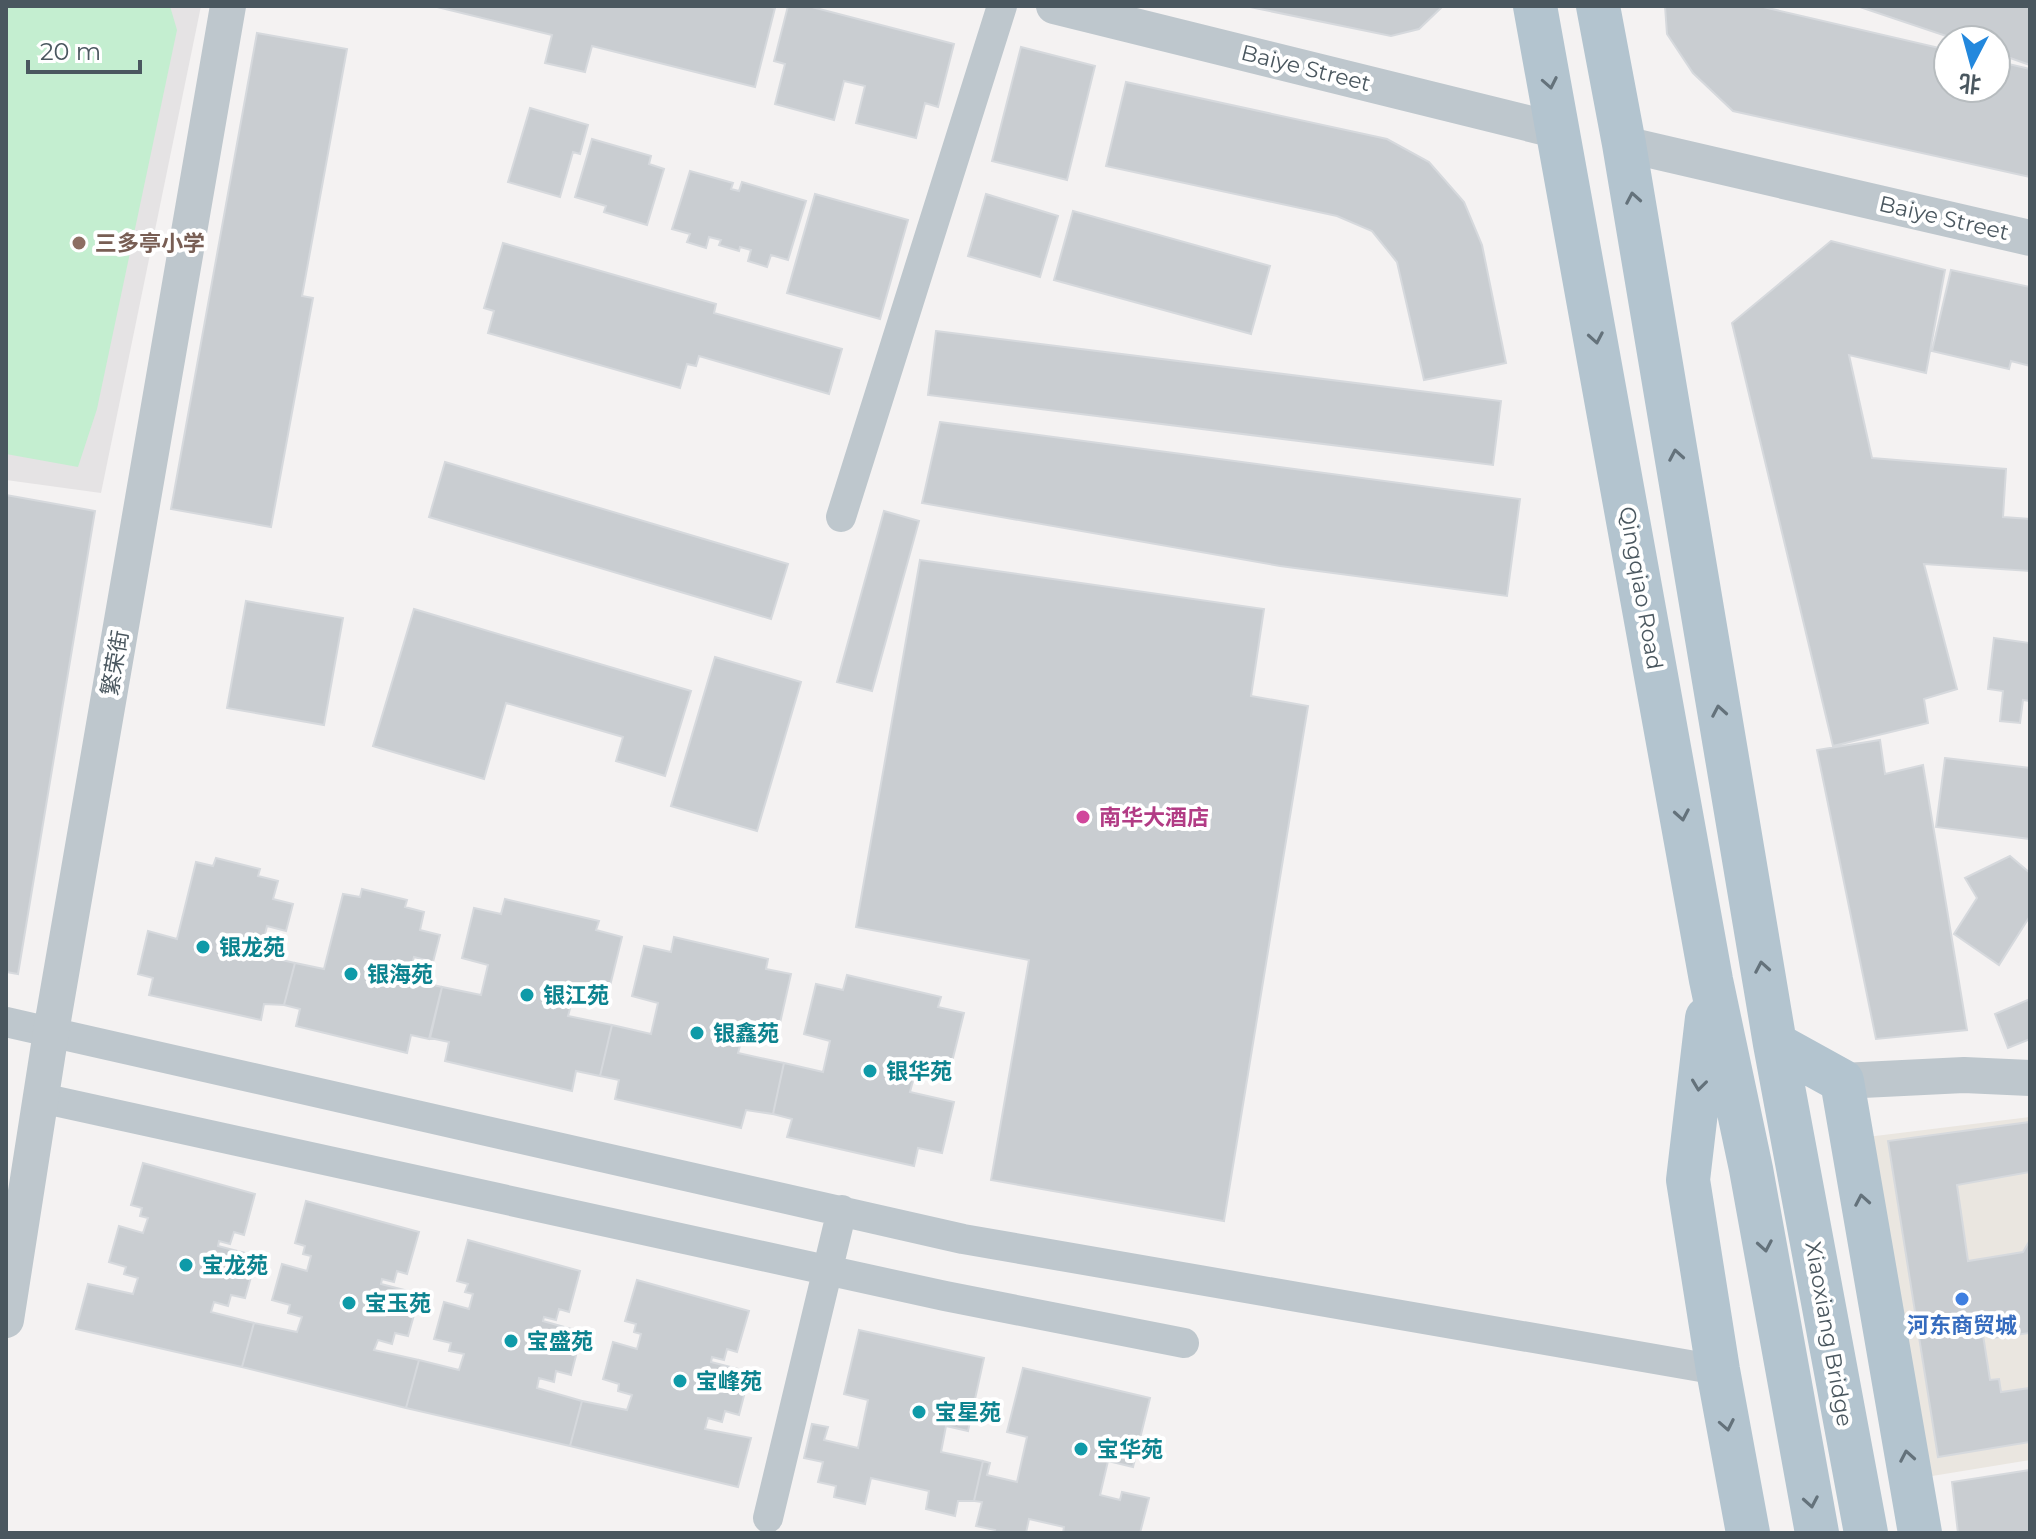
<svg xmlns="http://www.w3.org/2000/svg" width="2036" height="1539" font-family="Montserrat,'Noto Sans SC',sans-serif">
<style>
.commercial{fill:#eae6e0}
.education{fill:#e5e3e4}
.green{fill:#c4eed0}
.building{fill:#c9cdd1;stroke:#d6d9dd;stroke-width:2}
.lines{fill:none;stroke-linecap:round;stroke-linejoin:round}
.minor{stroke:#bec7cd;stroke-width:30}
.tertiary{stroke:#bec7cd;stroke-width:36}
.primary{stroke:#b3c4cf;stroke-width:44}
.oneway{stroke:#64727b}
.education-dot{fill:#8d6e63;stroke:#fff;stroke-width:3}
.hotel-dot{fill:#d1479c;stroke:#fff;stroke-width:3}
.culture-dot{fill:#0f9aa8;stroke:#fff;stroke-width:3}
.shop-dot{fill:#3f7fe0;stroke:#fff;stroke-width:3}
.labels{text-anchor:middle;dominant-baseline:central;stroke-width:8;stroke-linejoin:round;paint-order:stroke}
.street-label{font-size:22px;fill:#4a575f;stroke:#fff}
.education-label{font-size:22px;font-weight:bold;fill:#785e54;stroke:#fff;text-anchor:start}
.hotel-label{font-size:22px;font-weight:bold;fill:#b23c85;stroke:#fff;text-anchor:start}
.culture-label{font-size:22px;font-weight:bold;fill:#0d838f;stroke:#fff;text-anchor:start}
.shop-label{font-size:22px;font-weight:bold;fill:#366cbe;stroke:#fff}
</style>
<rect width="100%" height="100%" fill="#f4f2f2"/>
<path class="commercial" d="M2030,1117v343l-104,17 -59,-340z"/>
<path class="education" d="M6,6h195l-100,487 -95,-13z"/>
<path class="green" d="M6,6h164l7,24 -80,379 -19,58 -72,-13z"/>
<path class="building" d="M433,6h334l8,2 -20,79 -163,-41 -7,26 -40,-9 7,-28z
M788,6h20l146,38 -16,63 -13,-4 -9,35 -60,-15 9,-37 -21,-5 -10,39 -59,-16 10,-40 -11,-3z
M1245,6h198l-24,23 -28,7z
M1665,6h94l189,44v38h48v-27l34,8v108l-297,-66 -40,-38 -26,-39z
M1857,6h173v59l-34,-12v-13h-38z
M257,33l90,16 -45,247 11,2 -42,229 -100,-18z
M1021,47l74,19 -28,114 -75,-19z
M1126,82l261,57 42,23 35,40 18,43 24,118 -82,17 -27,-118 -25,-31 -35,-15 -231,-50z
M530,108l58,17 -8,29 -7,-2 -13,45 -52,-15z
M592,139l59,17 -2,8 15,5 -17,56 -43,-13 2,-6 -31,-9z
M690,171l43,12 -2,6 8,2 3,-9 64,19 -18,59 -17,-5 -4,12 -19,-6 3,-11 -11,-3 -1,4 -20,-6 2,-5 -12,-3 -3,11 -19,-6 3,-8 -18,-5z
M815,194l93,26 -28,99 -93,-26z
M986,194l72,22 -18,61 -72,-21z
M1073,211l197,55 -19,68 -197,-54z
M1831,241l114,29 -19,103 -77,-18 23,103 134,11 -3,48 27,2v52l-106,-7 33,125 -33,10 4,24 -95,23 -101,-423z
M503,243l213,61 -2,9 128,36 -13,45 -130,-38 -3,10 -9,-2 -7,24 -192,-55 6,-22 -10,-3z
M1951,270l79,17v79l-19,-5 -2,8 -77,-18z
M936,331l565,70 -8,64 -565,-70z
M940,422l580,77 -13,97 -227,-30 -358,-63z
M445,462l343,102 -17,55 -342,-102z
M6,495l89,16 -77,463 -12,-2z
M884,511l35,10 -47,170 -35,-9z
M920,560l344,49 -13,87 57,10 -84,515 -233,-41 38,-220 -173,-33z
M246,601l97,17 -19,107 -97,-17z
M414,609l277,82 -26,85 -49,-15 7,-24 -117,-34 -22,76 -111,-33z
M1994,638l36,5v58l-7,-1 -3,23 -20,-2 3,-30 -15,-2z
M715,657l86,25 -44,149 -86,-25z
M1880,740l5,34 38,-9 44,265 -91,9 -59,-289z
M1945,758l85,10v71l-94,-12z
M2010,856l20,17v43l-31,49 -45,-31 23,-36 -12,-20z
M216,858l44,11 -2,7 20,5 -5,18 20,5 -7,27 -19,-5 -7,29 35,8 -11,42 -20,-1 -3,16 -112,-25 4,-17 -15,-4 10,-43 29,8 19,-77 17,4z
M362,889l45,11 -2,7 19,5 -4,18 20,5 -7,27 -19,-5 -6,22 34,8 -13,52 -18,-4 -4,18 -111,-27 4,-17 -16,-4 11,-42 29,6 19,-75 17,3z
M505,899l94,22 -3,9 26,7 -14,57 -32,-7 -8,29 44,9 -12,51 -24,-5 -4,20 -127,-30 4,-19 -19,-4 12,-51 39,8 7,-30 -26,-7 12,-50 27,6z
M674,937l94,22 -2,10 25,5 -13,58 -32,-8 -8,29 46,10 -11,51 -27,-4 -5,18 -126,-29 4,-19 -19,-4 12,-51 39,9 7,-31 -26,-7 12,-50 27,6z
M847,975l94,22 -3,10 26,6 -14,57 -32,-8 -8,30 44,10 -12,51 -24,-5 -4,18 -127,-29 5,-18 -19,-5 11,-51 39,9 7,-31 -26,-7 12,-50 27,6z
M2030,999v40l-22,9 -13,-34z
M2030,1122v50l-73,13 11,76 55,-9 7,-12v93l-37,5 -4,-18 -8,2 9,58 9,-1 2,13 29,-4v54l-92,15 -50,-316z
M143,1163l112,31 -11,41 -10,-3 -4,12 -11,-3 -1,5 39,10 -12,42 -14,-3 -3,11 -14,-4 -3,10 43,11 -12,44 -166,-38 12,-45 45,10 5,-16 -14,-4 2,-7 -17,-5 10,-36 24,7 5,-15 -8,-2 2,-8 -11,-3z
M306,1201l113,31 -12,42 -10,-3 -3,11 -12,-3 -1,5 39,10 -12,42 -13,-3 -3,11 -14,-4 -4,10 45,10 -13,48 -164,-41 12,-44 43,9 5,-15 -14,-4 2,-8 -18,-5 10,-36 25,7 4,-15 -8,-2 2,-8 -10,-3z
M468,1240l112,31 -11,41 -10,-3 -3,11 -12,-3 -1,4 39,11 -11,43 -15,-4 -2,11 -15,-4 -2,10 45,13 -12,45 -164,-38 13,-48 40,10 5,-16 -15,-3 2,-8 -17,-4 10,-37 25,7 4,-15 -8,-2 3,-8 -11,-3z
M637,1280l112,31 -12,41 -10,-3 -3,11 -12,-3 -1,5 39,10 -11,43 -14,-4 -3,11 -14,-4 -3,11 46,9 -13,49 -168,-41 12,-45 45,9 5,-15 -14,-4 1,-7 -16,-5 10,-37 24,7 4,-15 -7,-2 2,-8 -11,-3z
M859,1330l125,28 -16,73 -22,-5 -5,26 42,9 -9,40h-16l-3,15 -29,-7 3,-18 -58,-13 -6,26 -31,-7 2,-11 -18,-4 5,-20 -19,-4 8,-34 16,3 -4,13 34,8 10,-48 -24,-6z
M1023,1368l127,30 -17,69 -25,-6 -8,34 20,5 2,-8 27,6 -9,35h-77l1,-6 -35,-8 -3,14h-32l1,-3 -19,-4 6,-24 -8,-1 9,-40 7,2 -3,12 30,7 10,-45 -20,-5z
M2030,1470v63h-72l-6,-51z"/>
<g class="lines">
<path class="minor" d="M841,517l161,-511
M6,1022l957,217 755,131
M41,1098l904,198 239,47
M768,1518l74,-308"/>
<path class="tertiary" d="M1054,6l505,125
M1624,144l406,94
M1842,1081l122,-6 66,3
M6,1320l45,-288 177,-1026"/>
<path class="primary" d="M1535,6l176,974 40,189 66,364
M1598,6l26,138 151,900 91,489
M1707,1018l-19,162 30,190 30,163
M1775,1044l67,37 78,452"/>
</g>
<defs><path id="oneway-chevron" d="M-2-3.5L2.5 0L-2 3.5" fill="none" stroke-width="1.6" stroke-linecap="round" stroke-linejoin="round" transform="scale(2)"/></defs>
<g class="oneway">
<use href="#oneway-chevron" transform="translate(1550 83) rotate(79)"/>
<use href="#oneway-chevron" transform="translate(1633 198) rotate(-100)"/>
<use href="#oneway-chevron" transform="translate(1596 338) rotate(80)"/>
<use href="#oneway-chevron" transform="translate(1676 455) rotate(-100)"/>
<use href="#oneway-chevron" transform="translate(1719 711) rotate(-100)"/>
<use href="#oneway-chevron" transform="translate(1682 815) rotate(80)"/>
<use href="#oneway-chevron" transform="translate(1762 967) rotate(-100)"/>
<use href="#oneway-chevron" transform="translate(1699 1085) rotate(97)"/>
<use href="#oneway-chevron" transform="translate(1862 1200) rotate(-100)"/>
<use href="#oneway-chevron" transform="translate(1765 1246) rotate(80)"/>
<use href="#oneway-chevron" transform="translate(1727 1425) rotate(79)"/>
<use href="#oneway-chevron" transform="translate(1907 1456) rotate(-100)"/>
<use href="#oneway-chevron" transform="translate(1811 1502) rotate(80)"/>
</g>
<circle class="education-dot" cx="79" cy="243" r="8"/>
<circle class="hotel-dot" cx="1083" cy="817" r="8"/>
<g class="culture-dot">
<circle cx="203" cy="947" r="8"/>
<circle cx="351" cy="974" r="8"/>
<circle cx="527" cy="995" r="8"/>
<circle cx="697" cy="1033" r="8"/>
<circle cx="870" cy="1071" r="8"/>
<circle cx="186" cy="1265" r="8"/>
<circle cx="349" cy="1303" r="8"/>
<circle cx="511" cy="1341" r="8"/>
<circle cx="680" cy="1381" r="8"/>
<circle cx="919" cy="1412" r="8"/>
<circle cx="1081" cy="1449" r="8"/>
</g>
<circle class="shop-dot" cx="1962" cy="1299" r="8"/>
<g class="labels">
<g class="street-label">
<text transform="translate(1306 68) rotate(14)">Baiye Street</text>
<text transform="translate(1944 218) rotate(13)">Baiye Street</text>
<text transform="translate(1641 588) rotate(80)">Qingqiao Road</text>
<text transform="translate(115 663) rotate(-80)">繁荣街</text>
<text transform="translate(1829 1334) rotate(80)">Xiaoxiang Bridge</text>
</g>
<g class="education-label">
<text x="95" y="243">三多亭小学</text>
</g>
<g class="hotel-label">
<text x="1099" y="817">南华大酒店</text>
</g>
<g class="culture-label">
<text x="219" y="947">银龙苑</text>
<text x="367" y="974">银海苑</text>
<text x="543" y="995">银江苑</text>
<text x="713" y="1033">银鑫苑</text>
<text x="886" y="1071">银华苑</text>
<text x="202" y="1265">宝龙苑</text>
<text x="365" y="1303">宝玉苑</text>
<text x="527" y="1341">宝盛苑</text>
<text x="696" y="1381">宝峰苑</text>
<text x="935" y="1412">宝星苑</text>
<text x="1097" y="1449">宝华苑</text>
</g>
<g class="shop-label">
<text x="1962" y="1325">河东商贸城</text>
</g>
</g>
<rect width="2036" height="1539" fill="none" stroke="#4a575f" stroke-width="16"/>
<g transform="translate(1972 64) rotate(186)"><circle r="38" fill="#ffffff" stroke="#b7bcbf" stroke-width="2"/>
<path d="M0-6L14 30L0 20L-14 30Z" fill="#2388dd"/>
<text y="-12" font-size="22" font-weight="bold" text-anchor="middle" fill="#4a575f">北</text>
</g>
<path d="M28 60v12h112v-12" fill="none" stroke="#4a575f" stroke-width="4"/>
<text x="40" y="60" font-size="24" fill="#4a575f" stroke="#ffffff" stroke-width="6" paint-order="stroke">20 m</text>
</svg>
